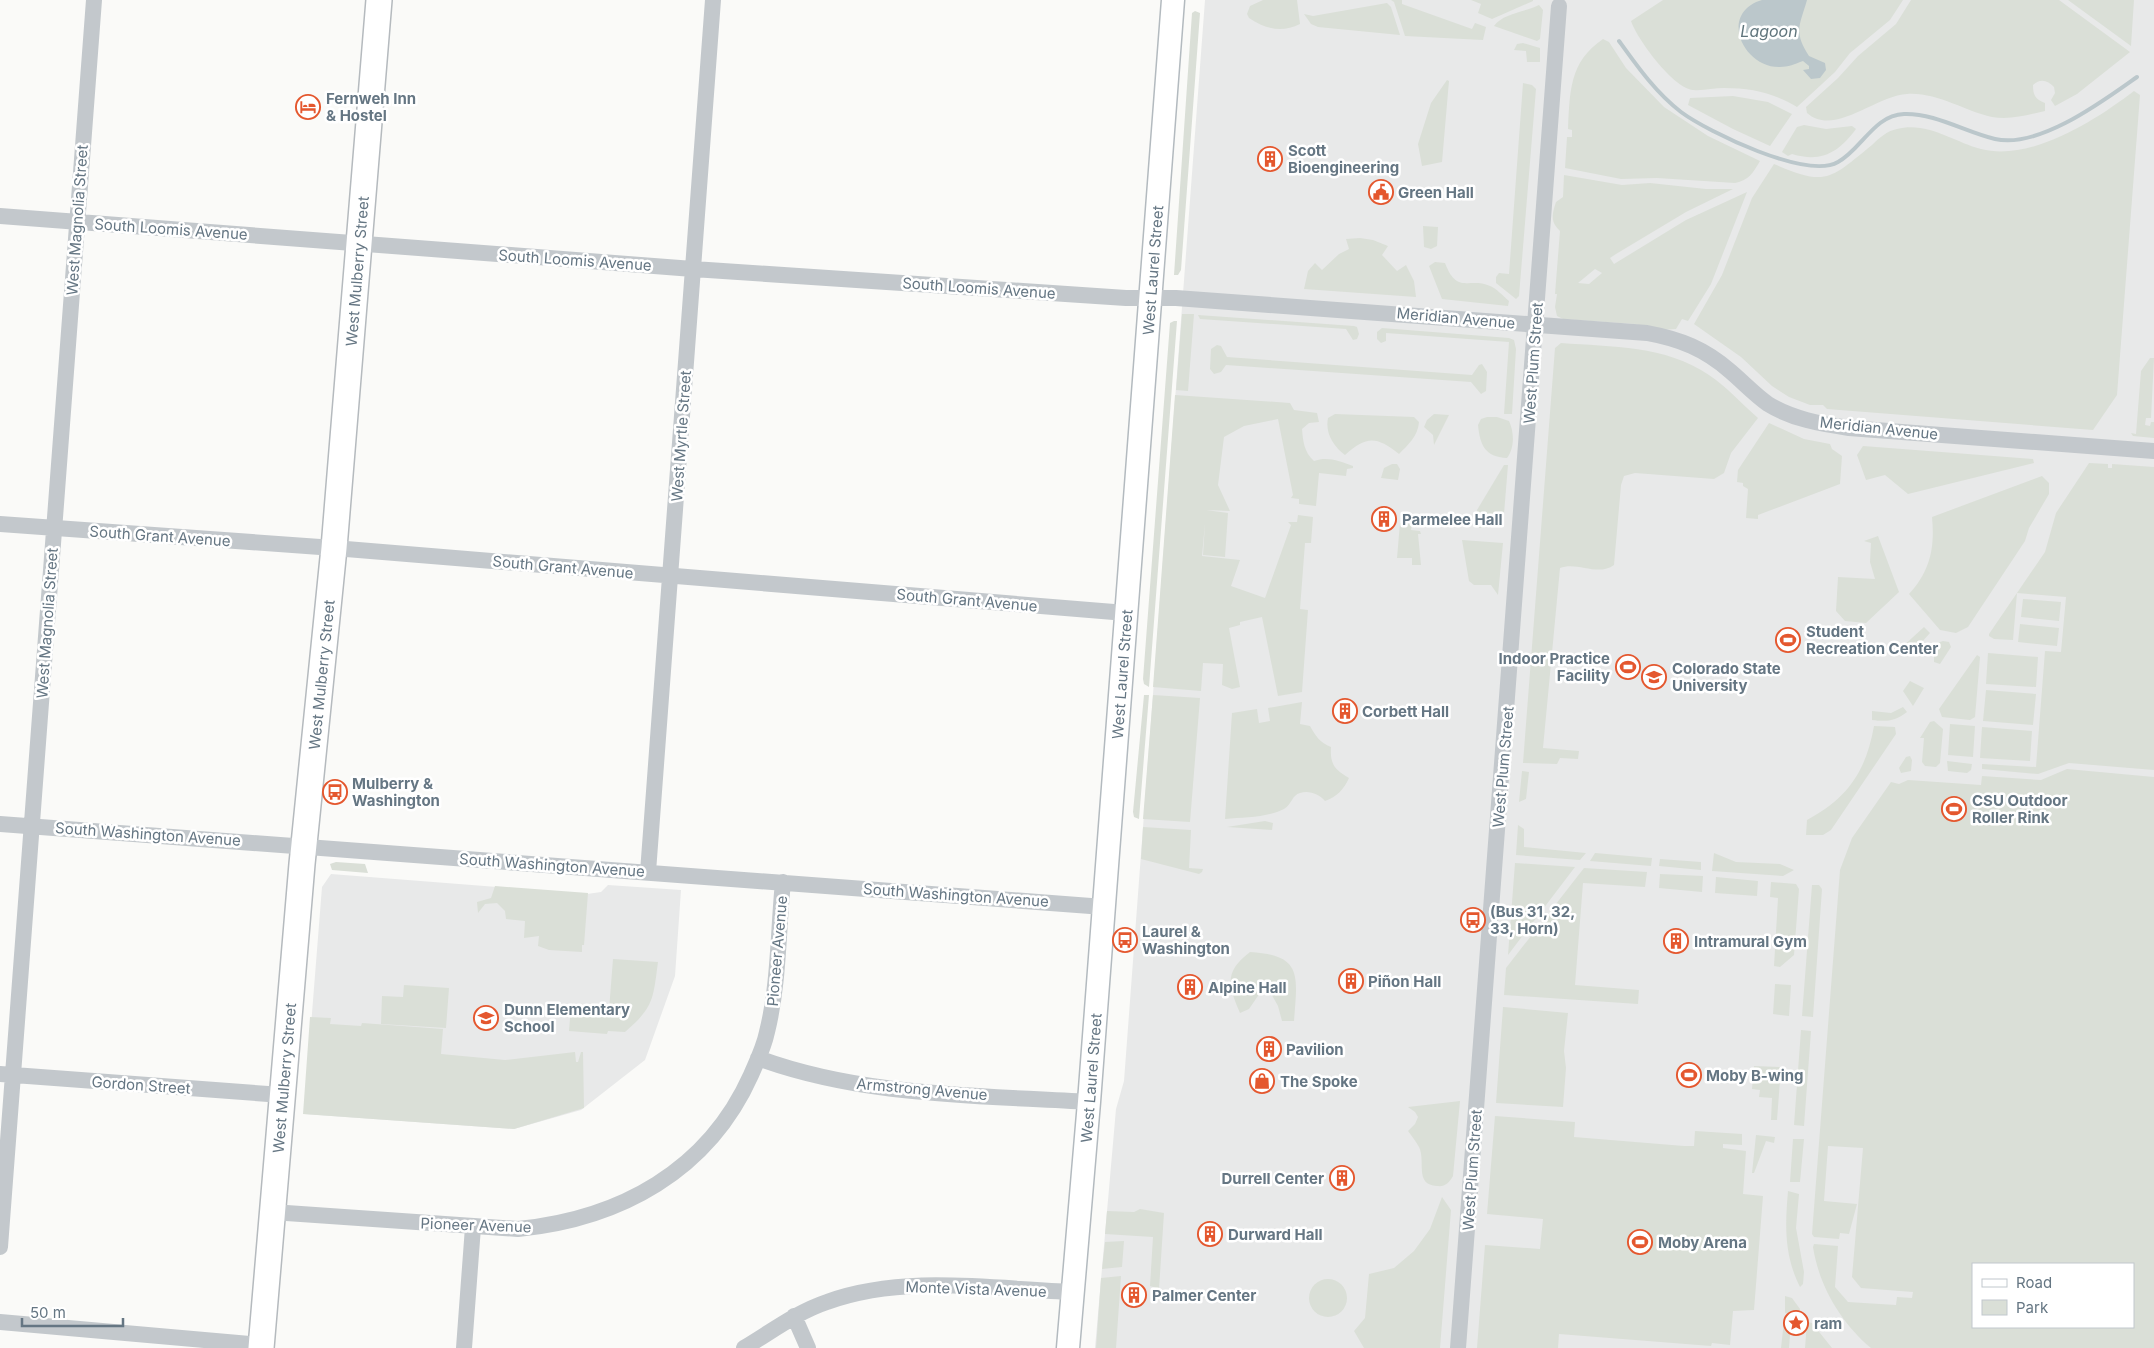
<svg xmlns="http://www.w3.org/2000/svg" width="2154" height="1348" font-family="Inter,sans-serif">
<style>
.built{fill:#e8e9e9;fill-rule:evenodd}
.green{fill:#dadfd7;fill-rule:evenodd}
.water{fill:#bbc7cb}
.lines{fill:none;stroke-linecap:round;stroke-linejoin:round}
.stream{stroke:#bbc7cb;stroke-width:4}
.secondary-casing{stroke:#b3babf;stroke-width:25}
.primary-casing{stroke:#b5babe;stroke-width:28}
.street{stroke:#c3c8cc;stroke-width:16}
.secondary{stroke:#fff;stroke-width:22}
.primary{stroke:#fff;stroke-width:25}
.labels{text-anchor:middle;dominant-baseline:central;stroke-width:5;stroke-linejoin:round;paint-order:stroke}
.poi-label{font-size:15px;font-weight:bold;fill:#657683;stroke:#fff;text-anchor:start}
.street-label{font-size:15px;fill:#657683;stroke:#fff}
.water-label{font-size:16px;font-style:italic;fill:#60757c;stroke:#fff}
</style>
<rect width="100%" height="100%" fill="#fafaf8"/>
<path class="built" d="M1205,0h949v1348h-1059l21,-239 8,-28zM1973,1264h160v63h-160z
M331,874l256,20 14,-2 7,-7 73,5 -6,86 -30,84 -64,50 -67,19 -210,-15 18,-227z"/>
<path class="green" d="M1263,0h34l3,24c-18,9 -35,5 -51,-6l-2,-4 3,-8z
M1391,0h11v4l70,25 3,-6 11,4 -3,13 -78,-4 -11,-34z
M1471,0h62v1l-41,18 -14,-6 3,-9z
M1663,0h240l-13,20 -40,33 -15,19 -38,35c-23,-14 -46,-19 -73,-19 -10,0 -21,3 -31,2 -20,-2 -56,-51 -62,-69z
M1911,0h148l71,52 -53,42 -22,12 -4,-6 4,-7 -1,-6c-6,-7 -14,-9 -21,-2 0,10 2,14 12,18v8c-17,4 -35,9 -53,6 -28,-6 -55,-25 -85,-23 -32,2 -73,43 -100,19l-1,-6 32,-29 20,-22 38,-32z
M2068,0h66l-3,46z
M1387,3l4,4 9,28 -82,-8 -7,-3 -7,-10 9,2z
M1539,5l4,5 -3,29 -3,2 -43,-15c9,-13 32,-14 45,-21z
M1195,11l5,2 -19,257 -3,5h-4l18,-262z
M1603,39l6,3 17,26 38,39 44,29 52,25c-7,12 -11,19 -25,22l-78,-5 -36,1 -56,-11 2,-31h5v-7l-4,-1c2,-37 1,-67 35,-90z
M1523,43l17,5v14h-13l-1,-11 -12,-1 3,-6z
M1447,80l2,1 -7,81 -20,4 -4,-22 13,-41z
M1523,83l9,2 4,4 -17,207 -3,3 -20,-16v-6l3,-4 10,1z
M2134,91l6,4 -23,300 -24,35 -266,-21 -4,-4h-13l-21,-8 -17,-11 -31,-29 -47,-33 28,-49 30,-77 22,-34c53,23 56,15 98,-19 7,-7 15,-14 25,-16 30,-8 57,13 84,20 50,13 115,-29 153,-58z
M1733,96l35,6 24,12 -22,32 -37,-17 -45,-24 2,-7z
M1804,125l22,4 26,-3 4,3c-17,23 -34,34 -64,25l-4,2 -6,-4 15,-25z
M1564,175l58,10 28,-2 56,6h27l-47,23 -70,42 -6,4 4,6 72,-44 61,-28 -36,92 -23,37 -6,-2 -6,10 -15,1 -26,-6 -72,-5 -6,-3 -2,-9 2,-13h-2l5,-63c-10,-9 -8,-17 -4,-29l7,-5zM1595,269l7,4 -13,11 -11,-1z
M1423,226l15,1 -1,19 -6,3 -7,-2z
M1360,238l13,2 15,6 -6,9 15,16 9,-6 8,16 2,16 -112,-8 4,-18 7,-8 7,7 17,-16 10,-5 -3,-10z
M1435,262l10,1c12,32 25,14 45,23 6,2 13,10 19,15l-1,5 -66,-7 -13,-33z
M1182,314h12l-6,77 -12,-1z
M1198,315l156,11 3,1 2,7 -2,5 -4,1 -7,-11 -146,-10z
M1174,321h3l-28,366 -5,-3 -1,-5 27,-356z
M1382,328l127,10 5,2 2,9 -4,65h-8l5,-72 -123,-9v8l-5,2 -4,-4v-7z
M1561,343c51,4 104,2 148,32 17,11 33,29 49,43l-27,35 -7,20 -10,6 -79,-6 -11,3 -3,9 -7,80c-16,12 -37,-4 -54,3l-17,180 36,3 -1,8 -18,-1 -3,6 -34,-1 32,-415z
M1217,345l4,1 6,11 245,18 7,-10 3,-1 5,8 -1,19 -5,3 -10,-12 -245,-17 -5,7 -7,2 -4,-5 1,-20z
M2150,358h4l-3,60h-5l-1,7 5,1 1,-4h3v16l-21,-2 -2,-3 5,1 5,-63z
M1175,395l115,8 4,7 23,3 2,9 -10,1 -7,6c1,12 2,23 12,32 13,-5 26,0 39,5v2l-6,1 -1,7 -27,-3 -3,33 -17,-2v-5l-8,-1 2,-3 -15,-76 -34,7 -20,11 -6,48 12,26 -24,-1 22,3 -3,44 -22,-2 2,-32 -3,33 38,4 -9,26 34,12 26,-73 -3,-3h9l1,-7 15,2 -2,26h-6l-5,66 8,1 -6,82 -24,4 -16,-79 -22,5v3l-11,3 11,59 -8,2 -10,-4 1,-21 -20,-1 -2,28 -48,-4z
M1335,414l79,3 5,5c-1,14 -11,23 -20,32 -23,-18 -32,-18 -54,1 -12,-9 -20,-22 -17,-37z
M1434,414l15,1 -15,30 -1,-10 -9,-8 3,-7z
M1487,417h10l12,4c5,10 6,27 -2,37 -22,-1 -27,-13 -29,-33l3,-6z
M1769,423l35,16 26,5 2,5 10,7 -2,28 -82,31v4l-12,-1 2,-29 -5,-3v-3l-6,-1 1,-12z
M1863,446l170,13 1,4 -126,31 -23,-19 -19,5 -9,-25z
M2089,463l19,1v4h4v-4l42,3v303l-85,-7 -31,11 -56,-5v-5l54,3 9,-116 16,1 5,-55 -49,-4 -4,47 -19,-1 -5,-3v-2l56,-82 11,-39z
M1392,464h5l3,5 -2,11 -17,-2 3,-10z
M1504,465h4l-5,61 -24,2 -2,-18z
M2042,476l7,7v11l-20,34 -4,13 -57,86 -12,6 -16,-3 -31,-36c21,-23 26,-46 23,-77z
M1400,523l12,1 -1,6 9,1 1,3h-3l3,31h-9v-7h-15z
M1878,536l21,56 -33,31 -21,-2 -9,-10 2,-34 37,2 -5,-17 1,-19 -7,-2z
M1462,540l41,3 -5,52 -7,-10h-17l-5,-4z
M2023,599l38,3 -2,19 -38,-4z
M2020,624l39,4 -2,18 -39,-4z
M1924,627l6,6 -9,10h-8v7l-6,6 -6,-8z
M1943,641l6,1 2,5 -11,17 -6,-2v-12l3,-7z
M1988,653l50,4 -2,30 -50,-3z
M1977,655l3,2 -5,60 -5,3 -28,-3 -3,-8z
M1910,681l14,7 -11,18 -10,-15z
M1986,690l50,4 -3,31 -50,-4z
M1144,695h5l-10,124 -5,-2 -1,-5z
M1153,695l47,3 -10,124 -47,-3z
M1302,702l-2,22 10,2c5,9 10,17 21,21 -1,17 3,22 18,31 -5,11 -12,19 -24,23 -6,-7 -16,-11 -25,-8 -8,2 -8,11 -16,16 -18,9 -40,8 -59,10l7,-106 25,-4 2,14 11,-2 -2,-13z
M1903,707l4,5c-12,9 -20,10 -35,8v-9l19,2z
M1934,721l9,8 -3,34 -4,4 -11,-1 -3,-4 2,-24h-4l10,-16z
M1950,724l25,2 -2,31 -25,-2z
M1874,726l21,1 1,7 -65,96 -8,5h-17l1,-15c41,-22 59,-49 67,-94z
M1982,727l50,4 -2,30 -50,-3z
M1910,756l2,4 -1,11 -10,2 -2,-5 7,-11z
M1947,761l25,3 -1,6 -4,3 -19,-2z
M2067,769l87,8v571h-283c-30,-25 -52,-62 -58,-101l1,-3 24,2 -3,41 13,15 48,3 1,-8 15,1 1,-6 -52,-4 -9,-11 11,-129 -35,-2 -4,55 33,3 -8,30 -9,-1 -1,6 -25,-2 -2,-3 28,-364 12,-32 39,-56 8,2 9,-4 73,5 1,-9 59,4zM1973,1264h160v63h-160z
M1522,771l7,1 -3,27 -7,3z
M1265,821l8,2 -1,7 -45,-3z
M1518,825l6,4v18l62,6 -6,7 -64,-5z
M1143,827l48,3 -2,38 14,1 -1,3 -3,2 -58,-15z
M1595,853l57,5 -1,8 -61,-5z
M1714,853l22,9 44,2 14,6 -11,6 -71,-5z
M1660,859l41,3v8l-42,-4z
M336,862l29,2 3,9 -36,-3 -2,-6z
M1515,863l60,4 -67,88z
M1584,868l63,4 -2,15 -62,-4 -8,102 64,5 -1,14 -134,-9 2,-27z
M1660,874l43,2 -1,16 -43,-4z
M1716,877l42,4 -1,15 -42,-3z
M1771,882l25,2 3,5 -5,66 -14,12 -6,-1 4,-68 -8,-1z
M1812,885h7l3,4 -9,128 -11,-1z
M495,886l93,7 -4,52h-2v7l-33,-2 -11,-4 1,-10 -15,2 1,-17 -19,-2 -1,-8 -8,-8 -12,1 -7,9 -1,-11 14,-4z
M1250,952c54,3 47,25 44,69h-12l-4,-15 -9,-16h-7l-13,19 -9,4c-12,-28 -16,-41 10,-61z
M613,959l45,3c-5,37 -4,45 -33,70l-17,-1 -1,3 -38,-3 2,-24 38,3z
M1775,984l16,1 -2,31 -16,-2z
M404,985l45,3 -3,40 -65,-4 1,-28 21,1z
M1503,1007l65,6 -4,38 2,17 -3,39 -67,-4z
M310,1017l21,1 -1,6 31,2 1,-3 81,6 -2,25 64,6 70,-8 1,10h2l3,-10h2l1,56 -70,21 -211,-15z
M1801,1030l10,1 -7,95 -10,-1z
M1754,1066l27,1 -4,53h-6l1,-22 -13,-1 1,-7 -8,-1z
M1460,1101l-7,75c-4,7 -8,11 -16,10 -23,-1 -11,-25 -18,-39 -3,-5 -7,-11 -11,-16l7,-7 3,-7 -3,-5 -7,-5z
M1495,1116l80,6 -1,15 110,9h10l1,-15 47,3v11l-19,-1v4l23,3 -3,43 20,2 -9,114 -21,1 -3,34 -18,-2 -1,3 -152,-12 -1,14h-81l8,-103 55,4 3,-30 -56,-5z
M1756,1135l19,2 -1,6 -8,-2 -12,32h-2z
M1793,1139h11l-4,43h-10z
M1788,1191l11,3 -3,34 8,44 -1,12 -3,3c-16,-32 -15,-61 -12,-96z
M1442,1197l9,13 -11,138h-76l-10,-17 11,-13 4,-44 25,-6 20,-17 16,-22z
M1140,1209l24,4 -5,76 -9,-3 3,-49 -48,-3 2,-23 27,1z
M1124,1241l-2,26 -20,2 3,-27z
M1121,1276l-5,72h-20l5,-70z
M1309 1298a19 19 0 1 1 38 0a19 19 0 1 1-38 0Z
M1785,1296l7,2 8,11 -1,6 -14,-2z
M1784,1321l7,1 -2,26h-8z
M1807,1322l5,1 20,25h-27z"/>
<path class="water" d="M1762,0h45c-7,25 -14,31 2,56l16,7 1,7 -6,8 -9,1 -8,-9 6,-1v-3l-6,-5c-8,3 -15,6 -23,6 -37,1 -62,-54 -18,-67z"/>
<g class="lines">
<path class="stream" d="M1619,41c18,25 37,52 62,71 27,20 126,68 157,50 23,-12 36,-47 66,-48 31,-1 61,18 91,25 44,10 108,-38 142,-62"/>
<defs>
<g id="secondary">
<path id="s1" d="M1068,1348l21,-246 84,-1102"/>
</g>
<g id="primary">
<path id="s2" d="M261,1348l41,-484 32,-316 45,-548"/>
</g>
</defs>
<use href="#secondary" class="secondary-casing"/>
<use href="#primary" class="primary-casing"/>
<path class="street" d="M0,216l693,53 433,29h50l471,35c33,6 58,16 83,38 13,11 24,23 38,33 24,15 53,20 81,24l305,23
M0,524l334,24 792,65
M0,824l1104,83
M648,872l65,-872
M758,1058c106,39 221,37 331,44
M0,1074l282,21
M272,1212l246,17c102,-10 190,-58 233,-154 6,-14 13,-28 16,-43 12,-48 11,-101 16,-150
M0,1247l94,-1247
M794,1316l14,32
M0,1322l261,23
M464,1348l9,-121
M744,1348c27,-16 53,-36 83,-46 78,-28 165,-13 246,-10
M1458,1348l101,-1342"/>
<use href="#secondary" class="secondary"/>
<use href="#primary" class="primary"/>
</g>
<defs>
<symbol id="hotel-ring" viewBox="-11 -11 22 22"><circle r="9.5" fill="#fff" stroke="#e4572e" stroke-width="1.5"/><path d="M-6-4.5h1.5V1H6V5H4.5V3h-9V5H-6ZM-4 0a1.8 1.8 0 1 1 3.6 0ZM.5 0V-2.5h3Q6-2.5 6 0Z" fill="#e4572e"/></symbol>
<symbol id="building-ring" viewBox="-11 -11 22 22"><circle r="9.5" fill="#fff" stroke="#e4572e" stroke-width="1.5"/><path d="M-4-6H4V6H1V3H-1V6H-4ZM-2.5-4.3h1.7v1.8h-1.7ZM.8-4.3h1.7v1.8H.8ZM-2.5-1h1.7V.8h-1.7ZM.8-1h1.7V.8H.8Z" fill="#e4572e"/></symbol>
<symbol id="civic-ring" viewBox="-11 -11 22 22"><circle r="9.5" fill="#fff" stroke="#e4572e" stroke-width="1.5"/><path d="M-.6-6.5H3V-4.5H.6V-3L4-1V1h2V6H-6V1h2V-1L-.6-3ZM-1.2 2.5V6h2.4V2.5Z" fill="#e4572e"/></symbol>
<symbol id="stadium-ring" viewBox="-11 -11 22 22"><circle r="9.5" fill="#fff" stroke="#e4572e" stroke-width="1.5"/><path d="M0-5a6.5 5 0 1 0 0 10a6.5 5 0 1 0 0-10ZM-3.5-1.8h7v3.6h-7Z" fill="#e4572e"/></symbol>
<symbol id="university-ring" viewBox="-11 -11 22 22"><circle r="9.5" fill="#fff" stroke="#e4572e" stroke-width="1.5"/><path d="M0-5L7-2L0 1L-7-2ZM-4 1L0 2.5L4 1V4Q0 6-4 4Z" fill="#e4572e"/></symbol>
<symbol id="bus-ring" viewBox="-11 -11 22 22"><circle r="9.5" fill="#fff" stroke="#e4572e" stroke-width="1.5"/><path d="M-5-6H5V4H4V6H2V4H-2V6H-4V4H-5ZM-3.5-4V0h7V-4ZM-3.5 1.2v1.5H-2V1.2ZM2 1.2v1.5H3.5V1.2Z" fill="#e4572e"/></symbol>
<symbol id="school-ring" viewBox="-11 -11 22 22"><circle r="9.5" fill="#fff" stroke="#e4572e" stroke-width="1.5"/><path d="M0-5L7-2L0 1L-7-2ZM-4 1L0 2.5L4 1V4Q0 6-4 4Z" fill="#e4572e"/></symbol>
<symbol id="shop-ring" viewBox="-11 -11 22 22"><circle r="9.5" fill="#fff" stroke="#e4572e" stroke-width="1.5"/><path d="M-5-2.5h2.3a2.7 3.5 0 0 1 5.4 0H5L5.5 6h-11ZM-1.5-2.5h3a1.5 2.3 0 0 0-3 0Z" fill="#e4572e"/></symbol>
<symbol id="sight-ring" viewBox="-11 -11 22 22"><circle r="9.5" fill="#fff" stroke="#e4572e" stroke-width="1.5"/><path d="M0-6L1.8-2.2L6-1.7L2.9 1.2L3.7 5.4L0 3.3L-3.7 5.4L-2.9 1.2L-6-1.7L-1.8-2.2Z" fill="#e4572e"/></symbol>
</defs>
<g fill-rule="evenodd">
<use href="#hotel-ring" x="294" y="93" width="28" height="28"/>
<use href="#building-ring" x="1256" y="145" width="28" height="28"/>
<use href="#civic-ring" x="1367" y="178" width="28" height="28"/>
<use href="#building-ring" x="1370" y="505" width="28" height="28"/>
<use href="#stadium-ring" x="1774" y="626" width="28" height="28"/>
<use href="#stadium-ring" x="1614" y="653" width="28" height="28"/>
<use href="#university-ring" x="1640" y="663" width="28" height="28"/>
<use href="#building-ring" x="1331" y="697" width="28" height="28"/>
<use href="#bus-ring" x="321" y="778" width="28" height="28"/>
<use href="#stadium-ring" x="1940" y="795" width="28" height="28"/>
<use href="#bus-ring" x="1459" y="906" width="28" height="28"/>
<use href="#bus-ring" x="1111" y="926" width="28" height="28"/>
<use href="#building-ring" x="1662" y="927" width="28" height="28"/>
<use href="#building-ring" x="1337" y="967" width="28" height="28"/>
<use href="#building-ring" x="1176" y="973" width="28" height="28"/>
<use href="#school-ring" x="472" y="1004" width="28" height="28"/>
<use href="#building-ring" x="1255" y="1035" width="28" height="28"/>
<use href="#stadium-ring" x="1675" y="1061" width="28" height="28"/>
<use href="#shop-ring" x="1248" y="1067" width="28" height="28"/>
<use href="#building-ring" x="1328" y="1164" width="28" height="28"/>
<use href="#building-ring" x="1196" y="1220" width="28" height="28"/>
<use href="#stadium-ring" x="1626" y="1228" width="28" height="28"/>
<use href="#building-ring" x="1120" y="1281" width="28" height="28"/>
<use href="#sight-ring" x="1782" y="1309" width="28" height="28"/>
</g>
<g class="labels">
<g class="poi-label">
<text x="326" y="98">Fernweh Inn<tspan x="326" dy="17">&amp; Hostel</tspan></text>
<text x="1288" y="150">Scott<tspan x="1288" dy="17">Bioengineering</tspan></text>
<text x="1398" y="192">Green Hall</text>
<text x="1402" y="519">Parmelee Hall</text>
<text x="1806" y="631">Student<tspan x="1806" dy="17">Recreation Center</tspan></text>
<text x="1610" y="658" text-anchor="end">Indoor Practice<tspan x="1610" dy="17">Facility</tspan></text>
<text x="1672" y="668">Colorado State<tspan x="1672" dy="17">University</tspan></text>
<text x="1362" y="711">Corbett Hall</text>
<text x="352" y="783">Mulberry &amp;<tspan x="352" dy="17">Washington</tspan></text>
<text x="1972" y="800">CSU Outdoor<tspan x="1972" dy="17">Roller Rink</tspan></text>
<text x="1490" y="911">(Bus 31, 32,<tspan x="1490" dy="17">33, Horn)</tspan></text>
<text x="1142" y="931">Laurel &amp;<tspan x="1142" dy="17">Washington</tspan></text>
<text x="1694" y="941">Intramural Gym</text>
<text x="1368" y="981">Piñon Hall</text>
<text x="1208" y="987">Alpine Hall</text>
<text x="504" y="1009">Dunn Elementary<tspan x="504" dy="17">School</tspan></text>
<text x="1286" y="1049">Pavilion</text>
<text x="1706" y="1075">Moby B-wing</text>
<text x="1280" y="1081">The Spoke</text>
<text x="1324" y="1178" text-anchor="end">Durrell Center</text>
<text x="1228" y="1234">Durward Hall</text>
<text x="1658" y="1242">Moby Arena</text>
<text x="1152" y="1295">Palmer Center</text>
<text x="1814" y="1323">ram</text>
</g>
<g class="street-label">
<text transform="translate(77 220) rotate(-86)">West Magnolia Street</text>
<text transform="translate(171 229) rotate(4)">South Loomis Avenue</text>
<text transform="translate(575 260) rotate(4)">South Loomis Avenue</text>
<text stroke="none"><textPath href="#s1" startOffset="1081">West Laurel Street</textPath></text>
<text stroke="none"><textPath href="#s2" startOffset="1081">West Mulberry Street</textPath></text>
<text transform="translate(979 288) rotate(4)">South Loomis Avenue</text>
<text transform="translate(1456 318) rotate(5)">Meridian Avenue</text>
<text transform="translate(1533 363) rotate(-86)">West Plum Street</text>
<text transform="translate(1879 428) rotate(6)">Meridian Avenue</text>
<text transform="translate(681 436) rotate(-86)">West Myrtle Street</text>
<text transform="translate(160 536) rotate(4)">South Grant Avenue</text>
<text transform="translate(563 567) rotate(5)">South Grant Avenue</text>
<text transform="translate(967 600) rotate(5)">South Grant Avenue</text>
<text transform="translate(47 623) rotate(-86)">West Magnolia Street</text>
<text stroke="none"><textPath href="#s2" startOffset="676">West Mulberry Street</textPath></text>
<text stroke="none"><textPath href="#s1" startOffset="676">West Laurel Street</textPath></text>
<text transform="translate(1503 767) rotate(-85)">West Plum Street</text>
<text transform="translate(148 834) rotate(4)">South Washington Avenue</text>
<text transform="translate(552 865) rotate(4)">South Washington Avenue</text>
<text transform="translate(956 895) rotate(4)">South Washington Avenue</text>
<text transform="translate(777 951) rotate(-85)">Pioneer Avenue</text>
<text stroke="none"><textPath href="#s2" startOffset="271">West Mulberry Street</textPath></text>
<text stroke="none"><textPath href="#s1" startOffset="271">West Laurel Street</textPath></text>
<text transform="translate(141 1085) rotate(4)">Gordon Street</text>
<text transform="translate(922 1089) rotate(5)">Armstrong Avenue</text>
<text transform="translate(1472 1170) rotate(-86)">West Plum Street</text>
<text transform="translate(476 1225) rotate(2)">Pioneer Avenue</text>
<text transform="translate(976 1289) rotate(2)">Monte Vista Avenue</text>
</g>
<g class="water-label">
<text x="1769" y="31">Lagoon</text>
</g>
</g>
<rect x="1972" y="1263" width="162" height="65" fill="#ffffff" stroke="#c1c8cd"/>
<rect x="1982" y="1279" width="25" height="8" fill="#ffffff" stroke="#c1c8cd"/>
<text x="2016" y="1288" font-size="15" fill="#657683">Road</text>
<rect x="1982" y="1300" width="25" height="15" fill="#dadfd7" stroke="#c1c8cd"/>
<text x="2016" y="1313" font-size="15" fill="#657683">Park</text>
<path d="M22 1318v8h101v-8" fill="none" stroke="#657683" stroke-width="2.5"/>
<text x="30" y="1318" font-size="15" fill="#657683" stroke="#ffffff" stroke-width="4" paint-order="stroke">50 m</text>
</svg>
